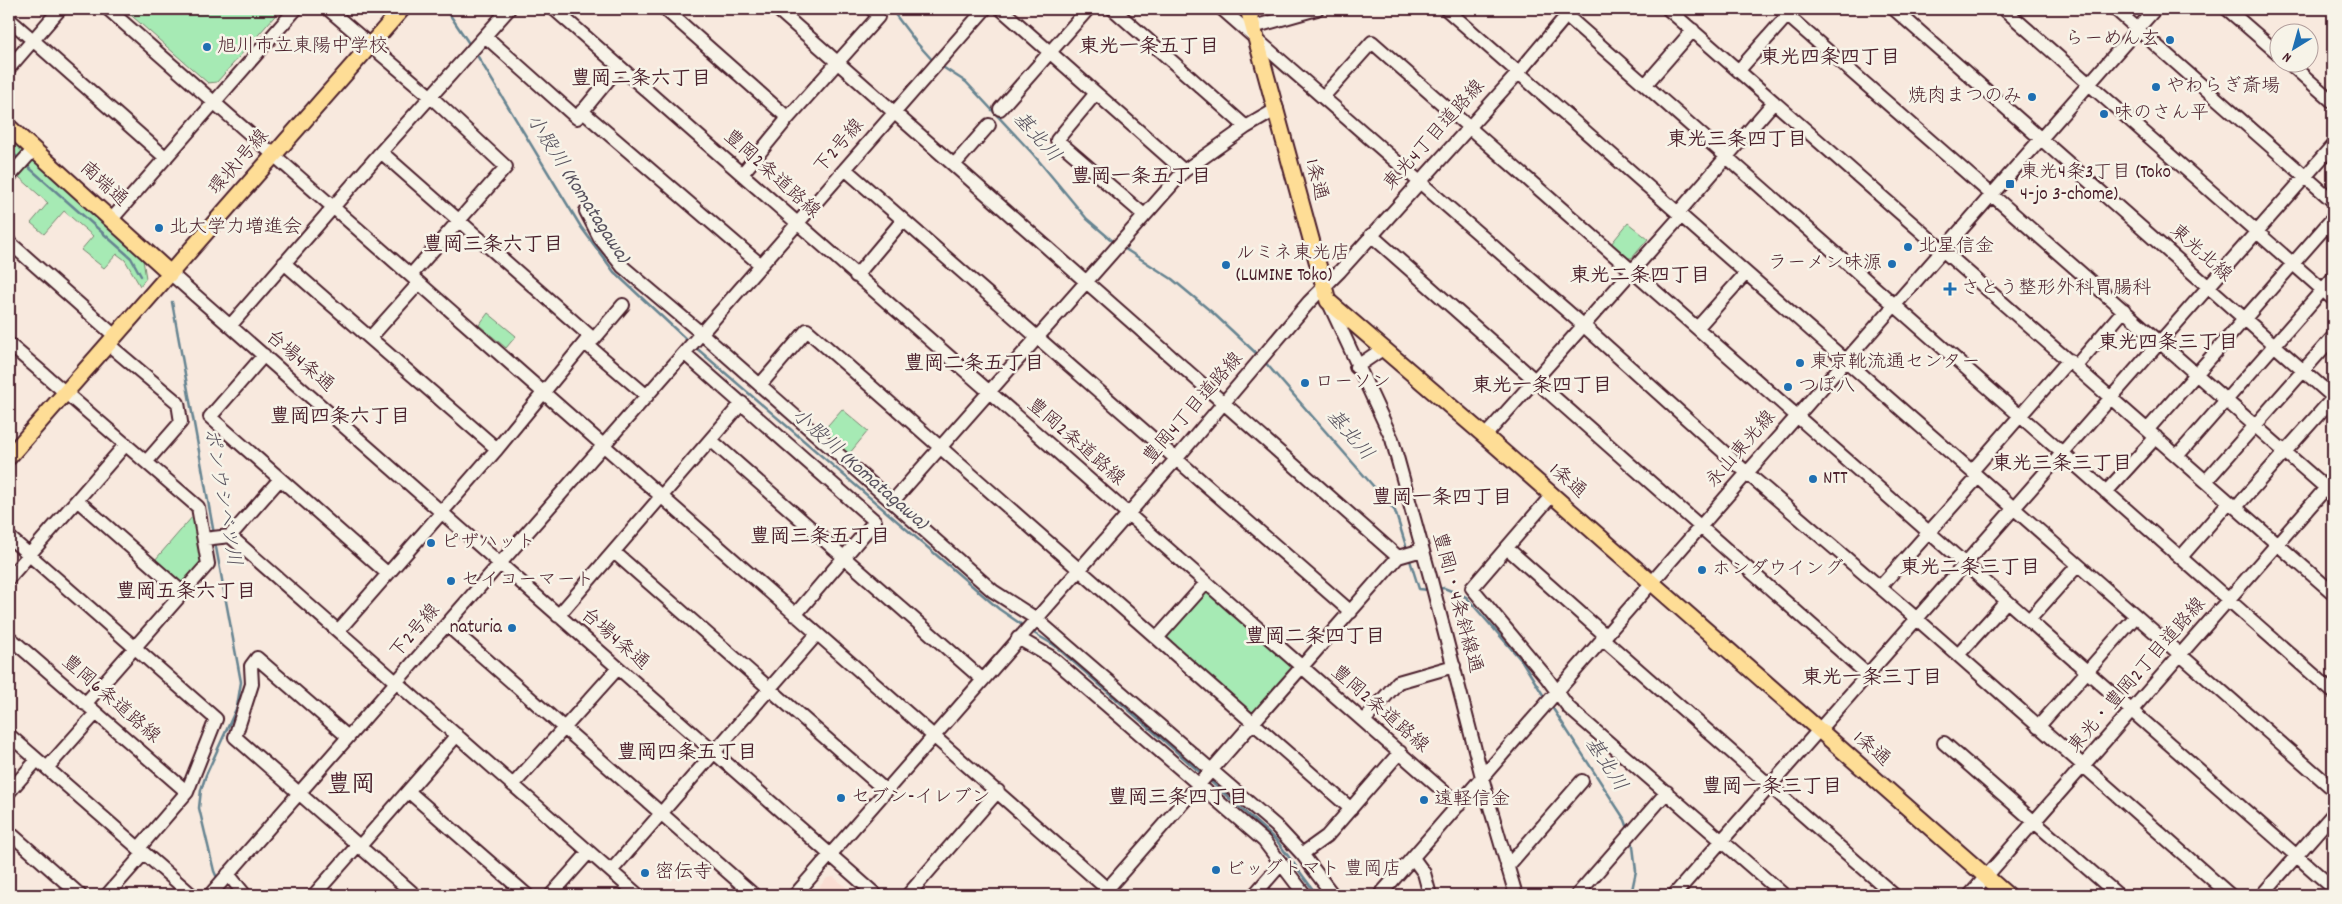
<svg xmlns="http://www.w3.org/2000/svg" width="2342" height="904" font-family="Dekko,'Klee One',sans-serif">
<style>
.built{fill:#faddd3}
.green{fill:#a6eab4;stroke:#788470}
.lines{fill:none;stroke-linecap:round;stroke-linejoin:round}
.stream{stroke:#668491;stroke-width:2.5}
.minor-casing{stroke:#4a1f2b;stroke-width:16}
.major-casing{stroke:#4a1f2b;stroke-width:19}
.minor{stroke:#f7f3e8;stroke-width:12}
.major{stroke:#fedd96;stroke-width:15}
.poi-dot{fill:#1f6fb2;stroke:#f7f3e8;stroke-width:2}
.labels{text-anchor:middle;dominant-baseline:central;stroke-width:5;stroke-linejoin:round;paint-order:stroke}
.poi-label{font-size:19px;fill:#4a1f2b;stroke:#f7f3e8;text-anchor:start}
.street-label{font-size:19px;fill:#4a1f2b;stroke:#f7f3e8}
.neighbourhood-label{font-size:20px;font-weight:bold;fill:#4a1f2b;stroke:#f7f3e8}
.water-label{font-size:20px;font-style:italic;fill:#58525e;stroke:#f7f3e8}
.district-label{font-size:24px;font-weight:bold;fill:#4a1f2b;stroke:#f7f3e8}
</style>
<rect width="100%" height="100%" fill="#f8e9de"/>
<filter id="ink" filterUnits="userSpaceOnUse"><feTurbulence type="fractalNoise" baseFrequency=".02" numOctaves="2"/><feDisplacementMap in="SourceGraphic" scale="10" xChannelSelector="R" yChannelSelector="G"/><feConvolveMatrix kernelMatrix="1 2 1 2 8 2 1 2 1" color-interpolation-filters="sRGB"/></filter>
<g filter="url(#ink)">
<path class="built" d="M834,877l21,18h-43l15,-17z"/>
<path class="green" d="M124,9h157l-64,73 -9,1z
M9,127l140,126 -6,7 3,18 -6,8 -15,-26 -8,-6 -13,14 -23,-18 12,-14 -29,-25 -20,23 -13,-11 17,-20 -39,-35z
M1628,223l20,16 -16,19h-5l-16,-14z
M488,313l28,23 -10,12 -27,-23z
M842,409l26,22 -19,23 -27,-22z
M193,516l9,47 -19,22 -28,-25z
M1207,591l86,75 -41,47 -86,-75z"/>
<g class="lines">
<path class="stream" d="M446,9l24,36
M891,9l25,33 18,20
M475,52l106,175 33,45 74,69
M941,66l25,16 67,72 54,65 28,24
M9,150l10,9
M25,164l106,94 10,18
M1122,247l50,32 41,34 45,42
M172,302l42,232
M694,346l305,263 26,18
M1264,361l131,150 12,38
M215,542l26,140 -4,25 -31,68 -5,15 -2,18 15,63 4,9
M1409,557l10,32 10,1
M1437,589l7,-1 22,9 56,64 23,37
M1032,632l22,13 148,129
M1550,704l75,116 4,11
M1208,779l69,62 40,54
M222,888l4,7
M1631,895l5,-24 -4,-33"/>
<defs>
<path id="minor" d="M108,9l1006,886
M328,9l102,87 76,71 -95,108
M554,9l905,796
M665,9l123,109
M777,9l621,548
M1001,9l183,162
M1113,9l133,118
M1222,9l361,316 164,148 170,146 313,276
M1446,9l887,780
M1559,9l774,683
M1668,9l665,584
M1780,9l546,479
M1894,9l439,388
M2004,9l329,290
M2115,9l218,192
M2227,9l53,46
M9,19l157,139
M1253,27l64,-18
M485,36l92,82 42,-51
M2288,62l45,40
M9,68l51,-59
M1739,70l54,-61
M1646,84l47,-54
M1096,93l-39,47 87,75
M1323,97l49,-55 961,846
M1000,109l88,-100
M582,111l179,154
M381,152l209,184
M954,165l35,-40
M845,169l506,443
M742,174l46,-56 90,-101 -6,-8
M9,177l25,-28
M586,211l14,27 23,29 78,66 292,258 42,27 241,208 26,28 31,41
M1678,213l96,-111
M111,220l185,-211
M1371,235l497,440
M9,242l106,94
M284,263l213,186
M170,273l706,622
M856,276l47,-56
M1328,301l64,138 39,141 57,220 28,95
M230,326l151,-174 128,-143
M1697,328l49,-55
M370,338l49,-55
M585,343l62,53
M9,344l189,163 10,57 -123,140
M108,344l70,59 3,19 -34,39
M684,353l191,168 -80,94
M264,355l-54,62 178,157
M2076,366l48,-56
M1356,367l28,-19
M760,385l47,-55 544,479
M2148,429l185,-211
M1485,436l196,-220
M712,441l271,239
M2178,455l155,-177
M1972,471l97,-111
M2206,481l127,-144
M2106,492l50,-55
M1552,495l-80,93 75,90 22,30 215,187
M77,500l106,93
M893,501l291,-330 62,-44 31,-18
M2236,507l97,-109
M230,536l408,359
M9,537l207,182 -29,73 -49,57
M204,539l26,-3 50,-57
M1507,548l98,87
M614,552l272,239
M2181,557l48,-55
M9,578l117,-134
M1880,587l98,-110
M558,616l184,-213
M2029,620l49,-55
M447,625l307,270
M338,631l159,-182 93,-113 4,3 29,-34
M9,637l178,155
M1018,638l33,19 213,184 41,54
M1157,638l49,-55
M1602,638l292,257
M1958,655l49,-54
M1364,721l34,-39 56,-16
M2038,727l98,-111
M9,735l183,160
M348,737l-91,-79 -6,8 1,18 -17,53 180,158
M1944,743l174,152
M47,768l49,-55
M513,785l105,-117
M408,791l119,104
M9,792l28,-32
M9,832l71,63
M360,846l97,-111
M1302,854l25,-18 73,-84
M1413,858l11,15 6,22
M1507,867l75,-86
M611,871l206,-237
M228,874l17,21
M107,895l37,-42
M210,895l775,-886
M314,895l44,-50
M551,895l38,-43
M795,895l382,-437 132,-156 31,-31 179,-199 53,-63
M908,895l90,-104
M1102,895l296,-338 24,-7
M1254,895l27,-31
M1380,895l367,-422 408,-464
M1577,895l90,-103
M1674,895l659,-750
M1970,895l363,-415
M2262,895l71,-81"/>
<path id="major" d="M1248,9l80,292 157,135 522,459
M9,127l161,146
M9,457l393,-448"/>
</defs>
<use href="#minor" class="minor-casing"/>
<use href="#major" class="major-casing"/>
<use href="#minor" class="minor"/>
<use href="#major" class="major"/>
</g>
</g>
<g class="poi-dot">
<circle cx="2170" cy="40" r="5"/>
<circle cx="207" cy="47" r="5"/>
<circle cx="2156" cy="87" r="5"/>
<circle cx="2032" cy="97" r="5"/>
<circle cx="2104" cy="114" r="5"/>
<rect x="2005" y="179" width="10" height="10" rx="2.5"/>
<circle cx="159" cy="228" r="5"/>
<circle cx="1908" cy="247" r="5"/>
<circle cx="1892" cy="264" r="5"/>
<circle cx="1226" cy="265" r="5"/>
<path d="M1947.5 281.5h5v5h5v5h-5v5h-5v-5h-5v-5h5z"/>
<circle cx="1800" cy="363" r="5"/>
<circle cx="1305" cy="383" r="5"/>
<circle cx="1788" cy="387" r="5"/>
<circle cx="1813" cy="479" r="5"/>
<circle cx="431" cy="543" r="5"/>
<circle cx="1702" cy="570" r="5"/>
<circle cx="451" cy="581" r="5"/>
<circle cx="512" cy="628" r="5"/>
<circle cx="841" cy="798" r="5"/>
<circle cx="1424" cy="800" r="5"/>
<circle cx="1216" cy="870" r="5"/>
<circle cx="645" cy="873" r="5"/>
</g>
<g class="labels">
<g class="poi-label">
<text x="2160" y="40" text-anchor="end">らーめん玄</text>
<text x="217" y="47">旭川市立東陽中学校</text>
<text x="2166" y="87">やわらぎ斎場</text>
<text x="2022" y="97" text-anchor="end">焼肉まつのみ</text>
<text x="2114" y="114">味のさん平</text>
<text x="2020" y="173">東光4条3丁目 (Toko<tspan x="2020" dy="22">4-jo 3-chome)</tspan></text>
<text x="169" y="228">北大学力増進会</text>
<text x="1918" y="247">北星信金</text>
<text x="1236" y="254">ルミネ東光店<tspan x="1236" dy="22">(LUMINE Toko)</tspan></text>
<text x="1882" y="264" text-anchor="end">ラーメン味源</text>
<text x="1961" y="289">さとう整形外科胃腸科</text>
<text x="1810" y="363">東京靴流通センター</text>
<text x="1315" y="383">ローソン</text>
<text x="1798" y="387">つぼ八</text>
<text x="1823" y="479">NTT</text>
<text x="441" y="543">ピザハット</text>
<text x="1712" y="570">ホンダウイング</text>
<text x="461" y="581">セイコーマート</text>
<text x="502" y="628" text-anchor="end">naturia</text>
<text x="851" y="798">セブン-イレブン</text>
<text x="1434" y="800">遠軽信金</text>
<text x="1226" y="870">ビッグトマト 豊岡店</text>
<text x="655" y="873">密伝寺</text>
</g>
<g class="street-label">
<text transform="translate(1435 136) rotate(-48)">東光4丁目道路線</text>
<text transform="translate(840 147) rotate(-49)">下2号線</text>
<text transform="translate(240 163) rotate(-49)">環状1号線</text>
<text transform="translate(771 175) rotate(42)">豊岡2条道路線</text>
<text transform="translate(1315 180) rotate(76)">1条通</text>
<text transform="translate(103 185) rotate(42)">南端通</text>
<text transform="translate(2200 254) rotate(42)">東光北線</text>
<text transform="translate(299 362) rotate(41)">台場4条通</text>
<text transform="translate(1194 409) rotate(-49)">豊岡4丁目道路線</text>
<text transform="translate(1075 443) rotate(41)">豊岡2条道路線</text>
<text transform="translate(1742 450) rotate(-49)">永山東光線</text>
<text transform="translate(1567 482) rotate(41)">1条通</text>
<text transform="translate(1456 603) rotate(75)">豊岡1・4条斜線通</text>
<text transform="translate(416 632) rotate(-49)">下2号線</text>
<text transform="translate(614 640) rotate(41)">台場4条通</text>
<text transform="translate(2138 676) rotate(-49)">東光・豊岡2丁目道路線</text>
<text transform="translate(110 700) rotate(41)">豊岡6条道路線</text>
<text transform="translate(1379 710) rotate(41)">豊岡2条道路線</text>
<text transform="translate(1871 750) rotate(41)">1条通</text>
</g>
<g class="neighbourhood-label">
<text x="1149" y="48">東光一条五丁目</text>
<text x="1830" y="59">東光四条四丁目</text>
<text x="641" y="80">豊岡二条六丁目</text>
<text x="1737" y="141">東光三条四丁目</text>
<text x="1141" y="178">豊岡一条五丁目</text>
<text x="493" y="246">豊岡三条六丁目</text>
<text x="1640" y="277">東光二条四丁目</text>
<text x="2168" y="344">東光四条三丁目</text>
<text x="974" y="365">豊岡二条五丁目</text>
<text x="1542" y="387">東光一条四丁目</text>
<text x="340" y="418">豊岡四条六丁目</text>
<text x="2062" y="465">東光三条三丁目</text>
<text x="1442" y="499">豊岡一条四丁目</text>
<text x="820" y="538">豊岡三条五丁目</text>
<text x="1970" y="569">東光二条三丁目</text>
<text x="186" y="593">豊岡五条六丁目</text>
<text x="1315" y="638">豊岡二条四丁目</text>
<text x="1872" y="679">東光一条三丁目</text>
<text x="687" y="754">豊岡四条五丁目</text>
<text x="1772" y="788">豊岡一条三丁目</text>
<text x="1178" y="799">豊岡三条四丁目</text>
</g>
<g class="water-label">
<text transform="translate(1036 138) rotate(48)">基北川</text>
<text transform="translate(577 189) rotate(57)">小股川 (Komatagawa)</text>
<text transform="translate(1349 436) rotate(49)">基北川</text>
<text transform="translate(859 470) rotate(41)">小股川 (Komatagawa)</text>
<text transform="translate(221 497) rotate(80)">ポンウシベツ川</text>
<text transform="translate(1605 765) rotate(57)">基北川</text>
</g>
<g class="district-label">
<text x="351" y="786">豊岡</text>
</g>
</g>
<rect width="2342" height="904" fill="none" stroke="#f7f3e8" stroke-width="30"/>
<rect x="15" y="15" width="2312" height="874" fill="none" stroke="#4a1f2b" stroke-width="2" filter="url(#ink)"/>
<g transform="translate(2294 48) rotate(217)"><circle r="24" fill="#f7f3e8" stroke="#b29e9c"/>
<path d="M0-4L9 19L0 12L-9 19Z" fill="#1f6fb2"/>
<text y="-8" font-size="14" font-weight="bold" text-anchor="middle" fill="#4a1f2b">N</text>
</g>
</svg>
